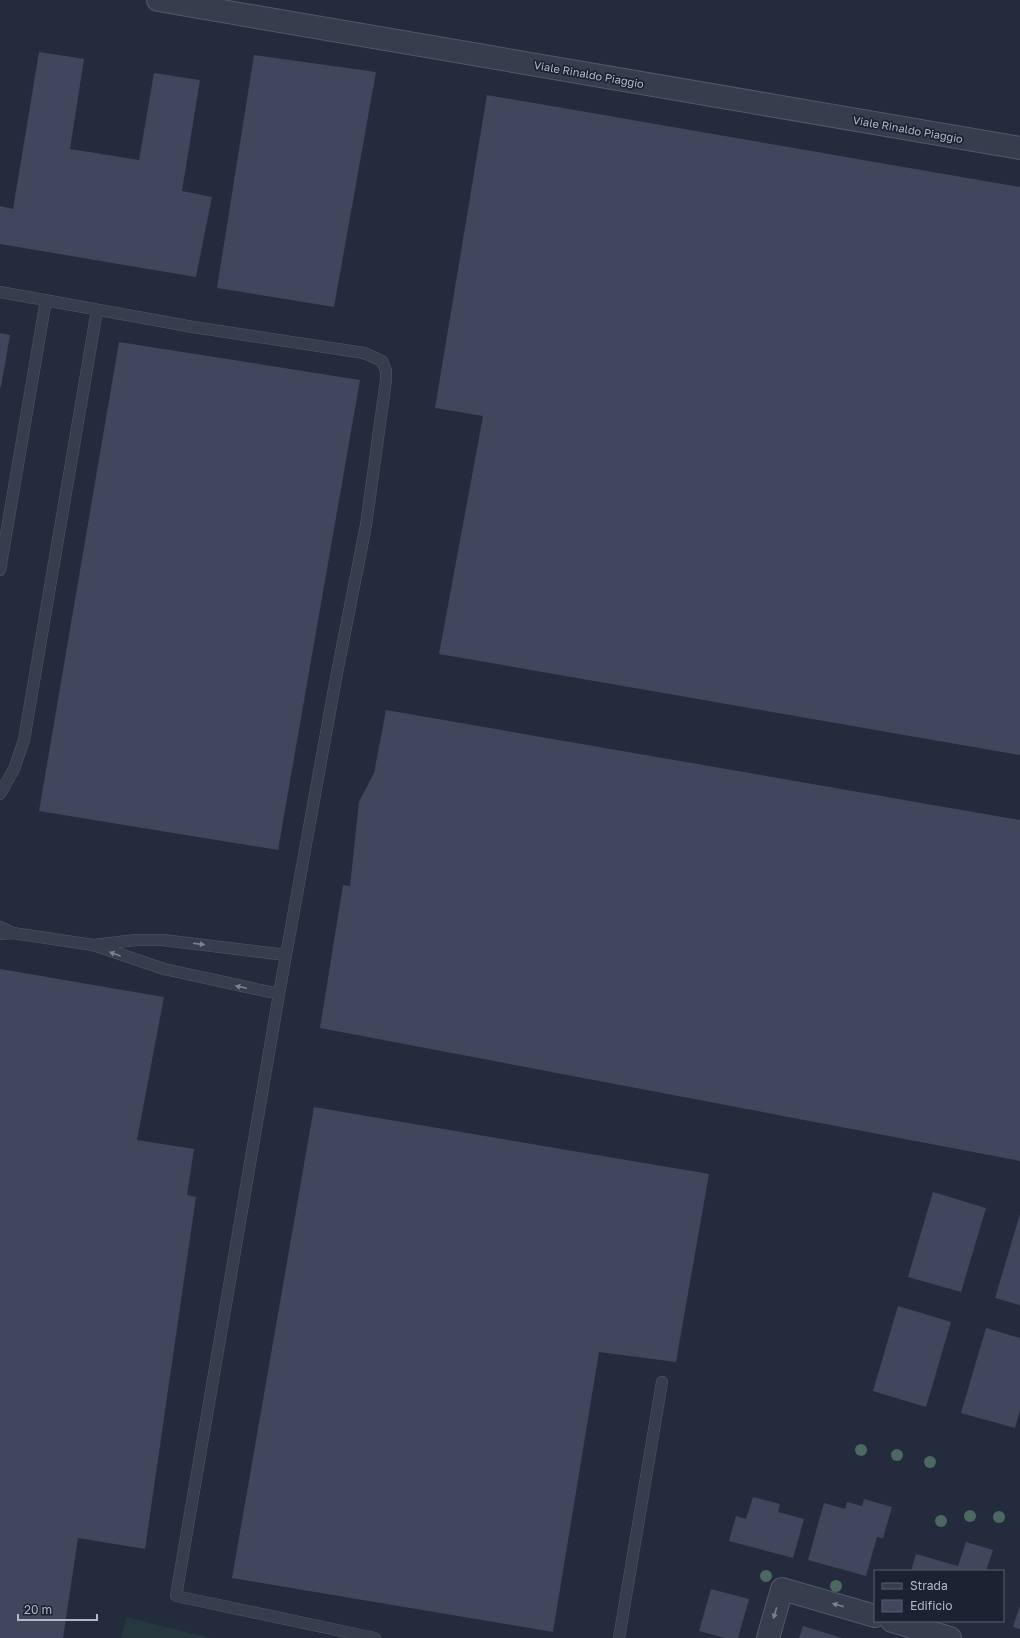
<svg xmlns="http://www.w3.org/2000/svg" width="1020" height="1638" font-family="'Golos Text',sans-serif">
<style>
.green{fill:#26373e}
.building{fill:#40475d}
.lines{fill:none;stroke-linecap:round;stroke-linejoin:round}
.service-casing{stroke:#535868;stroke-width:12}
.minor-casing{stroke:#535868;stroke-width:24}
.tertiary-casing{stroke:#535868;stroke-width:24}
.service{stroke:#383d4d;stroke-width:11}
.minor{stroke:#383d4d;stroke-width:22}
.tertiary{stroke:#383d4d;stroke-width:22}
.tree{fill:#4b6861}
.oneway{fill:#7c8191}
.labels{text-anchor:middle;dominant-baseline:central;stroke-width:3.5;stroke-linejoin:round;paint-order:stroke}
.street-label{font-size:11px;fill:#b4b8c8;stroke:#1d2232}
</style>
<rect width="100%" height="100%" fill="#242b3d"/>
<path class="green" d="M126,1617l85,21h-90z"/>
<path class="building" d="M39,52l45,7 -14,90 69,11 15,-87 46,7 -18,111 30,6 -16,80 -196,-33v-38l13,3z
M254,55l122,17 -42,235 -117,-19z
M487,95l533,92v568l-581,-101 44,-238 -48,-8z
M0,333l10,2 -9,52h-1z
M119,342l241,38 -82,470 -239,-39z
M386,710l634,110v341l-700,-133 23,-143 7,1 9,-84 15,-29z
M0,969l164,28 -27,143 57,9 -7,46 9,2 -51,352 -67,-11 -15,100h-63z
M314,1107l395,67 -33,188 -77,-10 -46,280 -321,-54z
M933,1192l53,16 -25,84 -53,-15z
M1020,1214v91l-25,-7z
M898,1306l53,16 -25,85 -53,-16z
M986,1328l34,10v72l-5,18 -54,-15z
M753,1497l27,7 -2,8 26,7 -11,39 -64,-17 7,-25 10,3z
M864,1499l28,8 -9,31 -6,-1 -11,39 -58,-16 16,-57 21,6 2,-7 15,4z
M966,1542l27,8 -7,21h-75l5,-17 42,12z
M711,1589l38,10 -11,39h-13l-26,-7z
M1020,1606v23l-7,-2z
M803,1626l39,12h-43z"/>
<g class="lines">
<defs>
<path id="service" d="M0,292l193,35 171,26 18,8 4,10v9l-20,145 -30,153 -57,316 -103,602 199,42
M0,570l46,-270
M0,794l14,-25 10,-29 73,-430
M0,927l13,6 -13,1
M13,933l80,12
M279,994l-115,-25 -71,-24 43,-5h27l123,15
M619,1638l43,-256"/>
<path id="minor" d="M892,1621l58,17
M768,1638l14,-49 93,27"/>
<path id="tertiary" d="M158,0l862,148"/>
</defs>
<use href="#service" class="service-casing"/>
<use href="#minor" class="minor-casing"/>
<use href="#tertiary" class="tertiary-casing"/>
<use href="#service" class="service"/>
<use href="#minor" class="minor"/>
<use href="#tertiary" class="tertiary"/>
</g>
<g class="tree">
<circle cx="861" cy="1450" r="6"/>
<circle cx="897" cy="1455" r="6"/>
<circle cx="930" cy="1462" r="6"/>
<circle cx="970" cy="1516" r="6"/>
<circle cx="999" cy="1517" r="6"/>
<circle cx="941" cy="1521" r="6"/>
<circle cx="766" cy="1576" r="6"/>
<circle cx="836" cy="1586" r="6"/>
</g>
<defs><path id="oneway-solid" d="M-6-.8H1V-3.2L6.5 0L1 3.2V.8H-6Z"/></defs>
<g class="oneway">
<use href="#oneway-solid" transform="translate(199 944) rotate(7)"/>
<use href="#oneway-solid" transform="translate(115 954) rotate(-160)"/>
<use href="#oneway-solid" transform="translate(241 987) rotate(-168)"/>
<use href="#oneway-solid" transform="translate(838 1605) rotate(-164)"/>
<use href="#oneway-solid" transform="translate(775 1613) rotate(107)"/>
</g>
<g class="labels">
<g class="street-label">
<text transform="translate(589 74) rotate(10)">Viale Rinaldo Piaggio</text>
<text transform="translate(908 129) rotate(10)">Viale Rinaldo Piaggio</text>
</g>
</g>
<rect x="874" y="1570" width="130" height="52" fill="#1d2232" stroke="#595e6e"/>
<rect x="882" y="1583" width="20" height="6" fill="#383d4d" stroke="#595e6e"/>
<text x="910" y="1590" font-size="12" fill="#b4b8c8">Strada</text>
<rect x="882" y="1600" width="20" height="12" fill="#40475d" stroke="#595e6e"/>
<text x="910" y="1610" font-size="12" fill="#b4b8c8">Edificio</text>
<path d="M18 1614v6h79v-6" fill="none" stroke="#b4b8c8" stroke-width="2"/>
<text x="24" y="1614" font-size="12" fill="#b4b8c8" stroke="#1d2232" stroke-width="3" paint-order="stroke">20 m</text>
</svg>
